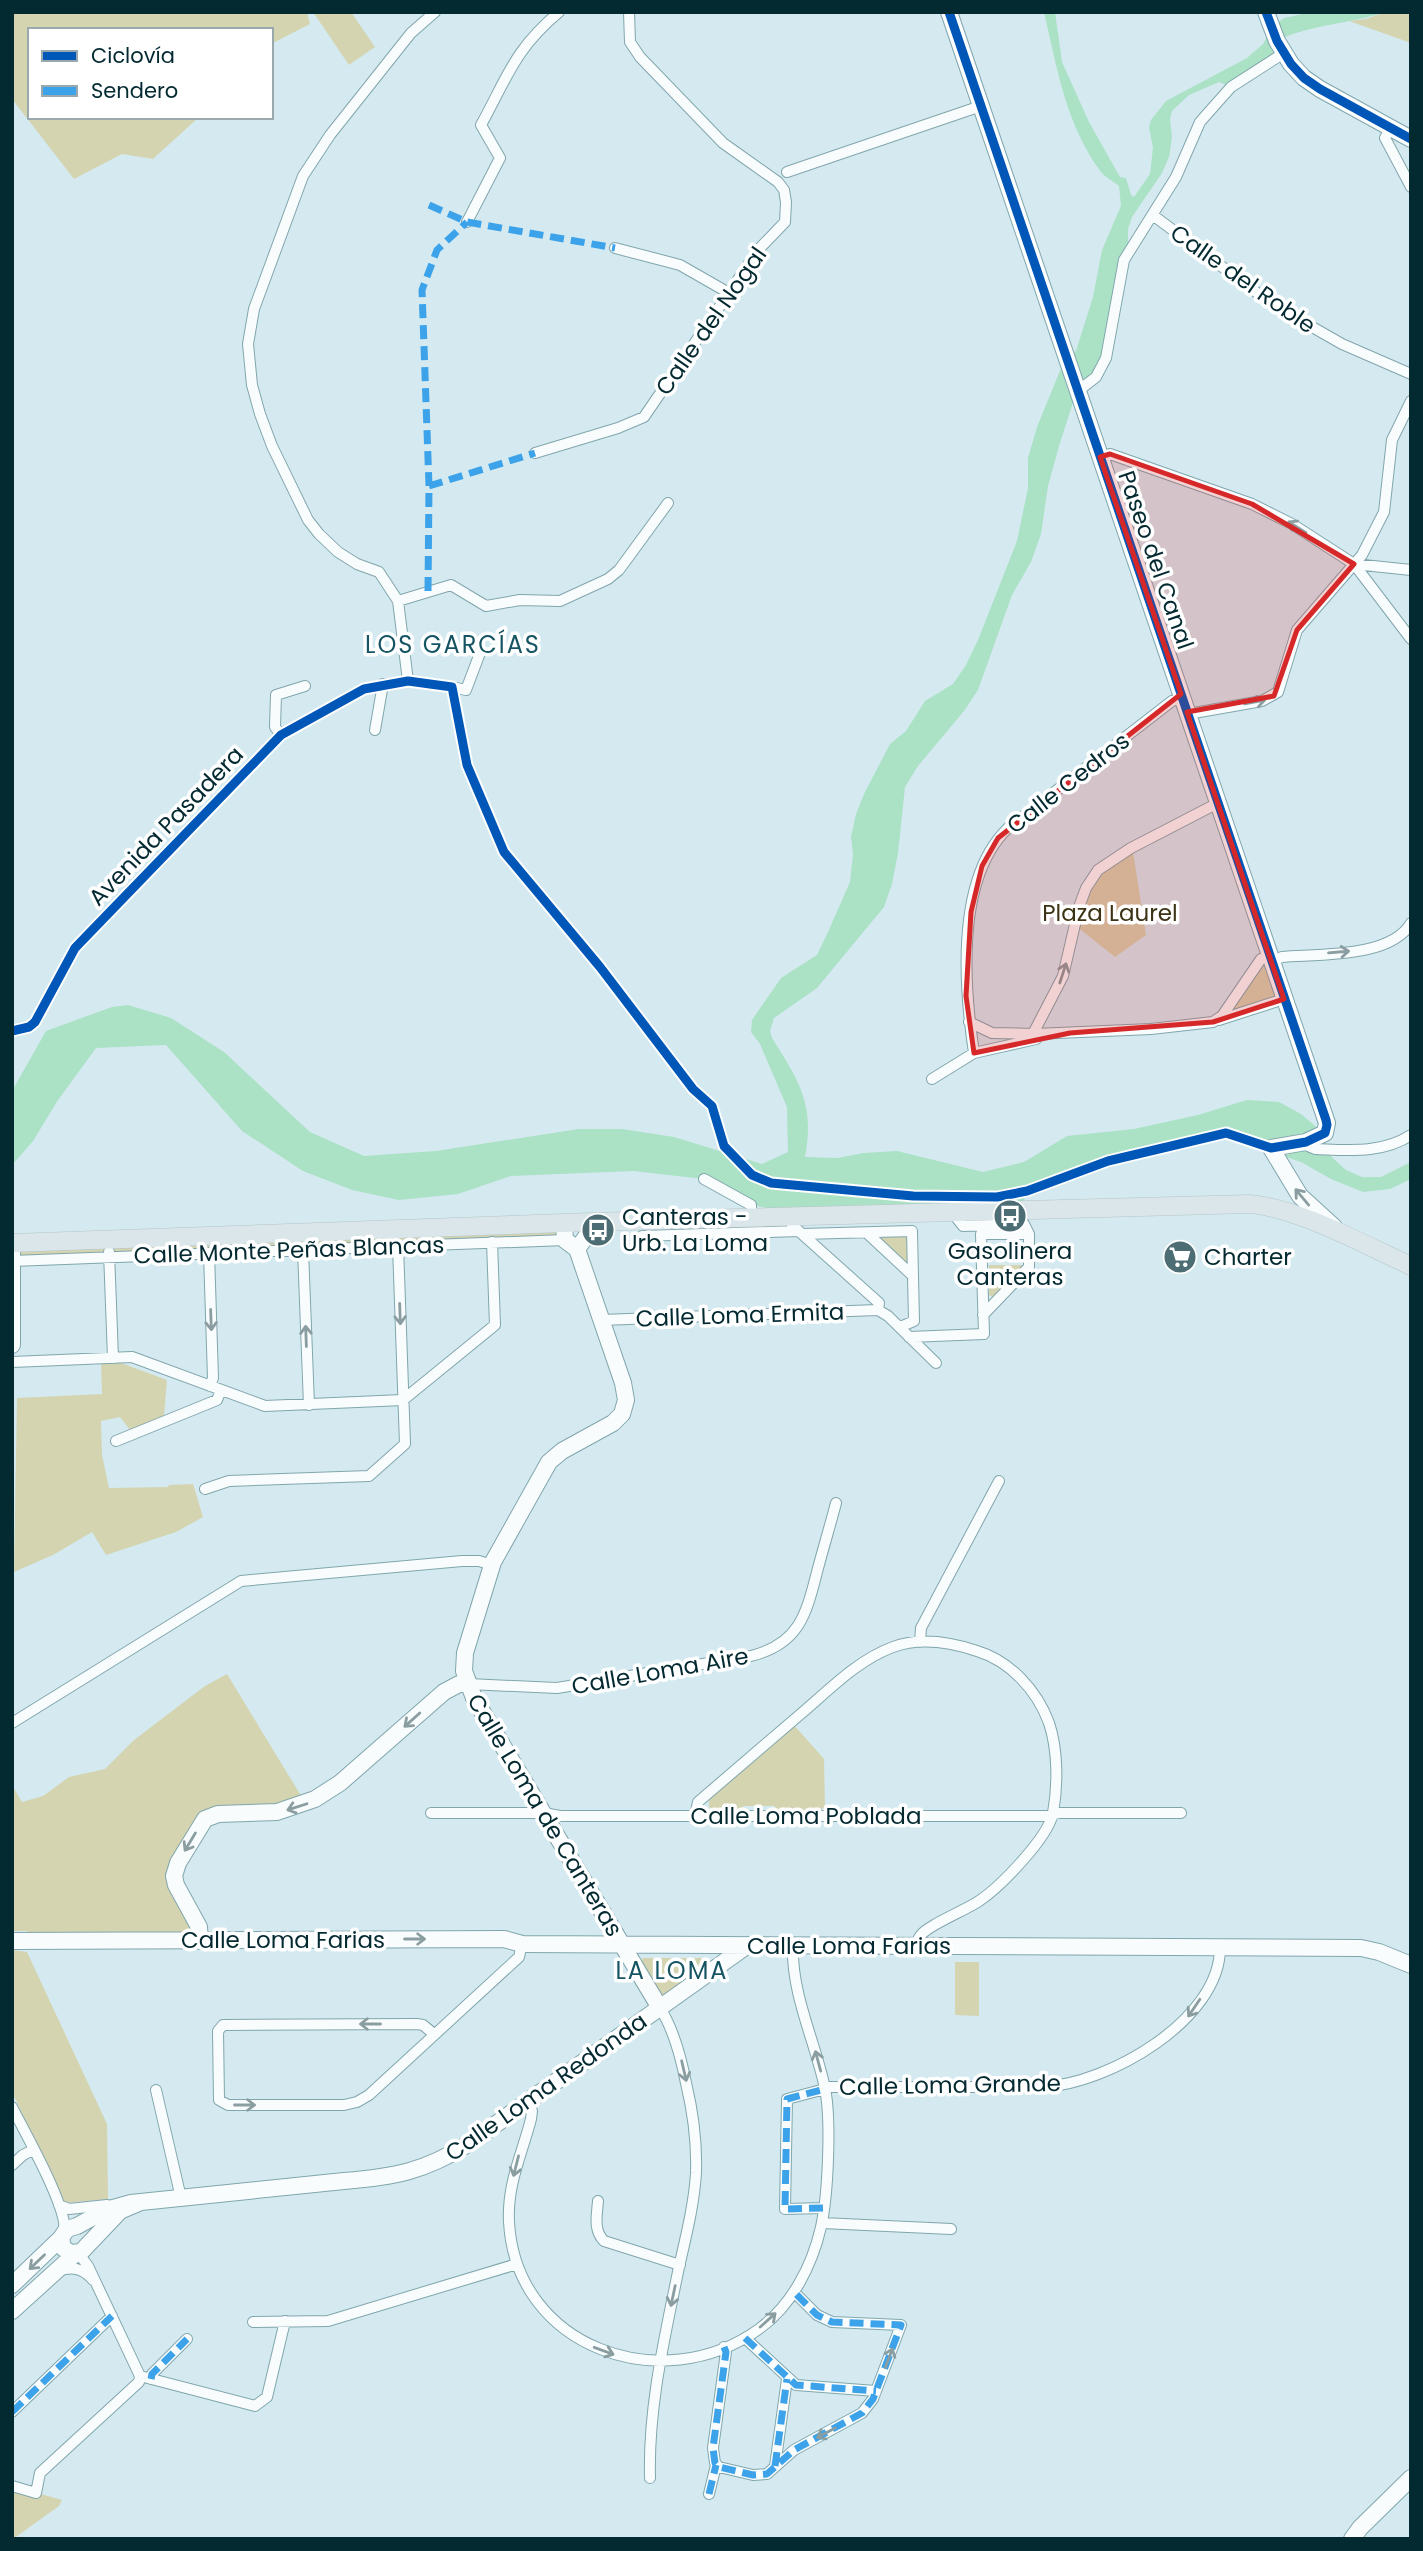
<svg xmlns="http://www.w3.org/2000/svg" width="1423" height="2551" font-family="Poppins,sans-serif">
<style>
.green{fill:#d4d4b1}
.water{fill:#abe1c5}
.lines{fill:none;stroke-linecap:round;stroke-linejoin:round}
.street-casing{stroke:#80a6ad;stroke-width:12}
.secondary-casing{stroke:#80a6ad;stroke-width:18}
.primary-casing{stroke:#b4c5c8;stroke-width:19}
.street{stroke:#f9fcfd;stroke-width:10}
.secondary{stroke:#f9fcfd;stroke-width:16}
.primary{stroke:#dae6e9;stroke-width:18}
.quiet{stroke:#3ca3eb;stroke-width:7;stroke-dasharray:14 7;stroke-linecap:butt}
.cycleway-casing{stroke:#fff;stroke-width:13}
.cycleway{stroke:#0057b8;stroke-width:9}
.oneway{stroke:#8a9da1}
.marked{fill:#d62828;fill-opacity:0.2;stroke:#d62828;stroke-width:5;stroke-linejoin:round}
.labels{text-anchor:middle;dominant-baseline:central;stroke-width:7;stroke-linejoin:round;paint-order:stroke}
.street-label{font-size:23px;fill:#032931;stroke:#fff}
.park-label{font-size:23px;fill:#3b3314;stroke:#fff}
.poi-label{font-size:23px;fill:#032931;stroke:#fff;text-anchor:start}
.neighbourhood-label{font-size:24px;letter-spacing:2px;fill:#155462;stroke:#fff}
</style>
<rect width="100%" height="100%" fill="#d4eaf0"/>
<path class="green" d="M12,12h295l3,12 -39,20v-14h-241v87h169l-46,42 -31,-5 -48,25 -62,-80z
M313,12h38l24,35 -26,18z
M1385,12h26v31l-62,-22 17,-2z
M1133,852l13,83 -31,22 -38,-30 15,-48z
M1270,956l14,43 -62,17z
M564,1224l1,16 -553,21v-18z
M912,1231l1,45 -46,-43z
M989,1265h35l-31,32 -4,-2z
M121,1363l46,17 -3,36 -34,14 -10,-13 -19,4 1,34 7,33 59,-1 1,-2 24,-1 10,33 -27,15 -70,23 -14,-23 -39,23 -39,17 3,-174 85,-4 -1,-30z
M227,1674l76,125 -6,4 -79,7 -44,51 21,66 -2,6 -165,1 -1,-3h-15v-146l10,17 21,-6 26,-19 36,-8 29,-29 71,-54z
M794,1725l30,34 1,47 -4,4h-43l-4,-4h-30l-4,4h-25l-6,-3v-8z
M12,1950l15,2 80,172 1,75 -43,4 -53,-111z
M643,1958h63l3,6 -44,31 -6,-2 -18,-32z
M955,1962h24v54l-24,-1z
M12,2486l50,14 -3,6 -46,33z"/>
<path class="water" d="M1044,12h11l7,50 27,60 31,55 6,1 5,17 3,2 16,-23 3,-26 -4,-21 2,-7 15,-19 81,-43 16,-14 9,-17 12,-9 28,-6h73c-34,12 -75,12 -108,29l7,12 -53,34 -12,-5 -30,13 -17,16 -2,8 2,18 -3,20 -7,16 -30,44 -4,12v23l-22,106 -29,32 -18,56 -11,40 -7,48 -10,28 -19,33 -34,95 -14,21 -46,55 -13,21 -7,66 -6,31 -8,23 -67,81 -43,30 -4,13 2,7c27,43 43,66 33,119l32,1 27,-5 33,-2 86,21 41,-10 43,-26 67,-7 64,-14 49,-15 32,2 22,12 20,17 9,24 7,7 9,8 16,7h19l30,-15v17l-21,10 -27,3 -32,-13 -30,-17 -75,-25 -116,27 -84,30 -3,10 -232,8 -40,-7 -47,-26 -71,-8 -122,5 -53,18 -59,6 -47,-10 -49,-19 -61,-40 -76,-86 -70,3 -38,52 -25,41 -21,24v-74l34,-60 66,-24 16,-2 43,13 53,34 86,80 54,24 72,-5 143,-22h43l52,8 88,27 26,-12 -1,-45 -27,-63 -9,-12 1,-12 29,-42 36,-23 11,-23 22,-50 3,-27 -2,-18 5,-23 9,-22 25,-48 16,-13 19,-30 28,-17 13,-19 12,-25 39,-99 11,-53v-30l9,-31 29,-71 10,-5 17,-54 9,-47 19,-44 -2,-20c-6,-5 -13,-8 -18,-14 -35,-47 -44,-104 -57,-160z"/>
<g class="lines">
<defs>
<path id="street" d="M1390,129l-5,9 26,49
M787,172l194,-66
M1154,216l118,88 70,40 69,30
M467,222l33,-64 -19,-33c27,-49 33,-75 78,-113
M615,248l65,17 49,28
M1078,391l18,-14 10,-19 18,-98 52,-83 24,-55 31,-35 53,-34
M535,453l83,-25 26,-11 115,-168 26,-27 1,-20 -2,-12 -6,-8 -55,-39 -83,-86 -10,-15 -1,-30
M1100,457l10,-3 142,50 40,20 62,40 57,6
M1354,564l57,75
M398,601l53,-16 35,21 34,-6 40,1 48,-22 11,-9 49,-67
M408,681l-10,-80 -19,-29 -22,-8 -19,-12 -19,-18 -11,-14 -36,-74 -12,-32 -8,-29 -4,-41 6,-35 49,-133 27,-41 81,-102 24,-21
M452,687l14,3 14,-37
M1188,714l74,-13 16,-9 19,-62 65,-75 22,-43 8,-72 19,-39
M375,730l8,-46
M281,735l-6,-8 1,-32 29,-9
M1272,961l10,-4c36,-3 109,1 129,-34
M1219,1020l65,-21
M969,1022l23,11 43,1 116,-5 62,-7 9,-6 39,-57 9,-3
M12,1031l17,-4 6,-5 40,-74 206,-213 83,-46 44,-8 44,6 15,78 37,87 96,115 93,122 19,17 12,40 28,29 19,8 142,13 84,1 30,-6 81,-30 118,-28 45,15
M1035,1034v-4l28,-54 16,-69 7,-19 12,-18 33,-22 87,-45
M974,1053c-10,-67 -19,-174 34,-225l164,-127 10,-3
M932,1079l42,-26 62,-14
M1306,1142l2,4 7,3c33,1 67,5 96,-14
M704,1179l47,26v13
M952,1212l11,14 61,-2 5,10v33l-46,48
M791,1217l1,8 87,78 -1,7 10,6 48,47
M867,1233l46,43
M802,1234l110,-3 2,90 -14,6
M642,1236l157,-5
M303,1250l6,155
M109,1252l4,106
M209,1253l4,125 -3,8
M12,1261l553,-21
M601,1320l277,-10
M909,1337l75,-3 -3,-100h48
M12,1362l120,-5 133,49 138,-6 92,-75 -3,-83
M116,1441l101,-41 4,-10
M205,1489l24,-8 140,-5 36,-32 -7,-198
M920,1642l1,-14 78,-147
M468,1684l89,4 194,-32c48,-12 55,-41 66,-84 6,-23 13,-46 19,-69
M12,1723l229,-142 221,-20h17l13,4
M431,1813h113l16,3h485l14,-3h122
M695,1816l3,-14c35,-30 70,-60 105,-90 28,-24 55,-52 90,-65 27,-10 57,-5 84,4 33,10 60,39 72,72 9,27 9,62 4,90 -5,25 -53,74 -74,88 -13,9 -53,25 -59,35 -3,4 -2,6 -3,10
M434,2034l-11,-9 -6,-1 -194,1 -5,6 1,69 9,5h116l13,-3 12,-7 150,-138 3,-13
M825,2087h218c65,-3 177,-67 177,-139
M156,2090l25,108
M528,2101l4,10 -1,8c-9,35 -24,65 -22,103 7,126 153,177 250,107 33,-24 53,-63 62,-102 7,-32 11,-111 3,-143 -10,-45 -33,-92 -31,-139
M12,2107c12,24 57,103 52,124
M12,2165l11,-10 10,-5
M598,2201c-1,14 -5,29 6,40l76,24
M59,2205l10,4 38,-4
M823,2208l-38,1 2,-110 38,-10
M822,2223l129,6
M75,2254l7,4 6,8 52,110
M58,2271c14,-5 25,-3 35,9
M253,2322l75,-1 189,-57
M745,2338l51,47 80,6
M724,2347l2,5 -13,96 2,15 4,4 34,8 14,-1 27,-24 68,-37 11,-14 28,-74 -69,-3 -15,-7 -23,-23
M140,2376l115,30 12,-9 18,-76
M151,2379l1,-5 35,-35
M12,2412l100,-96
M775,2466l12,-87
M650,2478c-2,-71 15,-142 29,-211 7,-31 15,-62 17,-94 1,-30 -3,-61 -10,-90 -5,-26 -12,-53 -26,-75
M12,2486l24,7 4,-20 99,-91 1,-6
M709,2494l7,-29"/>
<path id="secondary" d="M949,12l378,1111 -2,10 -19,9 -35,6 29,48 34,31
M1266,12l11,29 14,23 13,14 16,11 91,50
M564,1224l1,16 12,9
M577,1249l46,134 3,17 -4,14 -9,9 -51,28 -13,11 -56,100 -28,91 -1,18 10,27 186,310
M577,1249l14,-19v-8
M12,1345v-102
M12,1941l492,-2 18,5 839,4 18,4 32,13
M200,1941l-1,-14 -23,-42 -2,-9 4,-13 27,-44 13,-5 59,-2 38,-13 25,-16 104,-91 15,-8h9
M141,2202l-21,9 -39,41 -10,1 -8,-5 -2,-10 6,-9 10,-3 29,-16 25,-7 213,-22c51,-4 81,-10 124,-37l280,-199
M12,2285l49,-47
M12,2311l63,-57
M1352,2539l8,-11 51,-50"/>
<path id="primary" d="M12,1243l579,-21 658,-18c47,3 118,42 162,62"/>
</defs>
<use href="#street" class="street-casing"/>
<use href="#secondary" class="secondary-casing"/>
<use href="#primary" class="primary-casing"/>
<use href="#street" class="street"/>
<use href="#secondary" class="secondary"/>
<use href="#primary" class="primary"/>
<path class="quiet" d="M429,205l38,17 148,26
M429,486l106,-33
M428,591l1,-105 -7,-196 15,-40 30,-28
M823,2208l-38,1 2,-110 38,-10
M745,2338l51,47 80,6
M724,2347l2,5 -13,96 2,15 4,4 34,8 14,-1 27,-24 68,-37 11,-14 28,-74 -69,-3 -15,-7 -23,-23
M151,2379l1,-5 35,-35
M12,2412l100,-96
M775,2466l12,-87
M709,2494l7,-29"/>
<defs>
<path id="cycleway" d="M1266,12l11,29 14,23 13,14 16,11 91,50
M12,1031l17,-4 6,-5 40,-74 206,-213 83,-46 44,-8 44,6 15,78 37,87 96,115 93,122 19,17 12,40 28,29 19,8 142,13 84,1 30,-6 81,-30 118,-28 45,15 35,-6 19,-9 2,-8 -1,-5 -377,-1108"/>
</defs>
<use href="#cycleway" class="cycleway-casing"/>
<use href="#cycleway" class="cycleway"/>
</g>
<defs><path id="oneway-shaft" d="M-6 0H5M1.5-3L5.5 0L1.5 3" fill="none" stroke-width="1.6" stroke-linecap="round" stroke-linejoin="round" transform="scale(1.75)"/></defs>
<g class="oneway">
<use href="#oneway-shaft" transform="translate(1297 527) rotate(-148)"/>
<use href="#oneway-shaft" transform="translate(1255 702) rotate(-10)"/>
<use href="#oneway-shaft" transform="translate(1339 952) rotate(-5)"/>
<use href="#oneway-shaft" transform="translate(1063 973) rotate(-72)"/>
<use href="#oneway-shaft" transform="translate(1302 1197) rotate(-130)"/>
<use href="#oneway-shaft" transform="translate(400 1314) rotate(88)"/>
<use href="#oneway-shaft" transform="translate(211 1320) rotate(88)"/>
<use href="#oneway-shaft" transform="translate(306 1336) rotate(-92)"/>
<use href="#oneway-shaft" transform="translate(412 1720) rotate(138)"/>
<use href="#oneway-shaft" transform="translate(297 1807) rotate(162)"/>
<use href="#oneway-shaft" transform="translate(190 1842) rotate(121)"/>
<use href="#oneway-shaft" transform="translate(415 1939)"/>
<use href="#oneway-shaft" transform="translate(1194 2008) rotate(124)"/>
<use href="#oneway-shaft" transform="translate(370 2024) rotate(-180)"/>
<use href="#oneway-shaft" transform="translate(818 2061) rotate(-105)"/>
<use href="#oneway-shaft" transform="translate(684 2071) rotate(77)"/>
<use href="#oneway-shaft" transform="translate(245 2105)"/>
<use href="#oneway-shaft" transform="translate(516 2166) rotate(104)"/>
<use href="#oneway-shaft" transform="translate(37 2262) rotate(136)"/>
<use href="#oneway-shaft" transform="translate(673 2296) rotate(102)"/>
<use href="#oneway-shaft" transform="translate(768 2320) rotate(-42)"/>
<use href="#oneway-shaft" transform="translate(604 2351) rotate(20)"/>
<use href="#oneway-shaft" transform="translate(889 2358) rotate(-69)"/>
<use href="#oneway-shaft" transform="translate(826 2433) rotate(152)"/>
</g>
<path class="marked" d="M1110,454l142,50 102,60 -57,66 -23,66 -87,16 97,287 -71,23 -143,11 -96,20 -8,-57 5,-84 11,-46 16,-28 183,-144 -81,-237z"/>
<defs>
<symbol id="bus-disc" viewBox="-11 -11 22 22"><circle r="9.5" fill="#4c6d74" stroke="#fff"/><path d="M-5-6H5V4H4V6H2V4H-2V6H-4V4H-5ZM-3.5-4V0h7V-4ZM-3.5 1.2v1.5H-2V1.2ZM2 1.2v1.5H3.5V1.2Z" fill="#fff"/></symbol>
<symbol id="supermarket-disc" viewBox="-11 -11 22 22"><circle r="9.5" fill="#4c6d74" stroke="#fff"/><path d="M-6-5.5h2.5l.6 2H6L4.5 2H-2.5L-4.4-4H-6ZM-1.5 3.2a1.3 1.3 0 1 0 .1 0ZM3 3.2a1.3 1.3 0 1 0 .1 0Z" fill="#fff"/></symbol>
</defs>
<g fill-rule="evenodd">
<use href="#bus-disc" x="991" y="1197" width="38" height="38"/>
<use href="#bus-disc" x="579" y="1211" width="38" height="38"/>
<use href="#supermarket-disc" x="1161" y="1238" width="38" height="38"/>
</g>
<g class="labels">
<g class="street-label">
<text transform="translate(1243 279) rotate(35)">Calle del Roble</text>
<text transform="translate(711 321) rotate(-55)">Calle del Nogal</text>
<text transform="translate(1156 560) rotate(71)">Paseo del Canal</text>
<text transform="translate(1068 783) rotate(-38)">Calle Cedros</text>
<text transform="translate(166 826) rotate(-46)">Avenida Pasadera</text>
<text transform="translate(289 1250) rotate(-2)">Calle Monte Peñas Blancas</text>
<text transform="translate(740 1315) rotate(-2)">Calle Loma Ermita</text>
<text transform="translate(660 1671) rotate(-10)">Calle Loma Aire</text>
<text transform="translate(545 1815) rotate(59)">Calle Loma de Canteras</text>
<text x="806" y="1816">Calle Loma Poblada</text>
<text x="283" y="1940">Calle Loma Farias</text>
<text x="849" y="1946">Calle Loma Farias</text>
<text transform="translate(950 2085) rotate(-1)">Calle Loma Grande</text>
<text transform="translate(546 2087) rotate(-35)">Calle Loma Redonda</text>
</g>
<g class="park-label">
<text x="1110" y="913">Plaza Laurel</text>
</g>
<g class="poi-label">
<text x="622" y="1217">Canteras -<tspan x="622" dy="26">Urb. La Loma</tspan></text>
<text x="1010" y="1251" text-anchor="middle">Gasolinera<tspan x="1010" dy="26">Canteras</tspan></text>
<text x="1204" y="1257">Charter</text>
</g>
<g class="neighbourhood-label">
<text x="453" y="644">LOS GARCÍAS</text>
<text x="672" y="1970">LA LOMA</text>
</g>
</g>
<rect width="1423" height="2551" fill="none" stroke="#032931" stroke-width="28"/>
<rect x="28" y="28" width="245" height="91" fill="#ffffff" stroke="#9aa9ad" stroke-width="2"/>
<rect x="42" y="51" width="35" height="10" fill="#0057b8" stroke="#9aa9ad" stroke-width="2"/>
<text x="91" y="63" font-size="21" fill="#032931">Ciclovía</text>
<rect x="42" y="86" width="35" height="10" fill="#3ca3eb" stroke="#9aa9ad" stroke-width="2"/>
<text x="91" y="98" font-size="21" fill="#032931">Sendero</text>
</svg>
